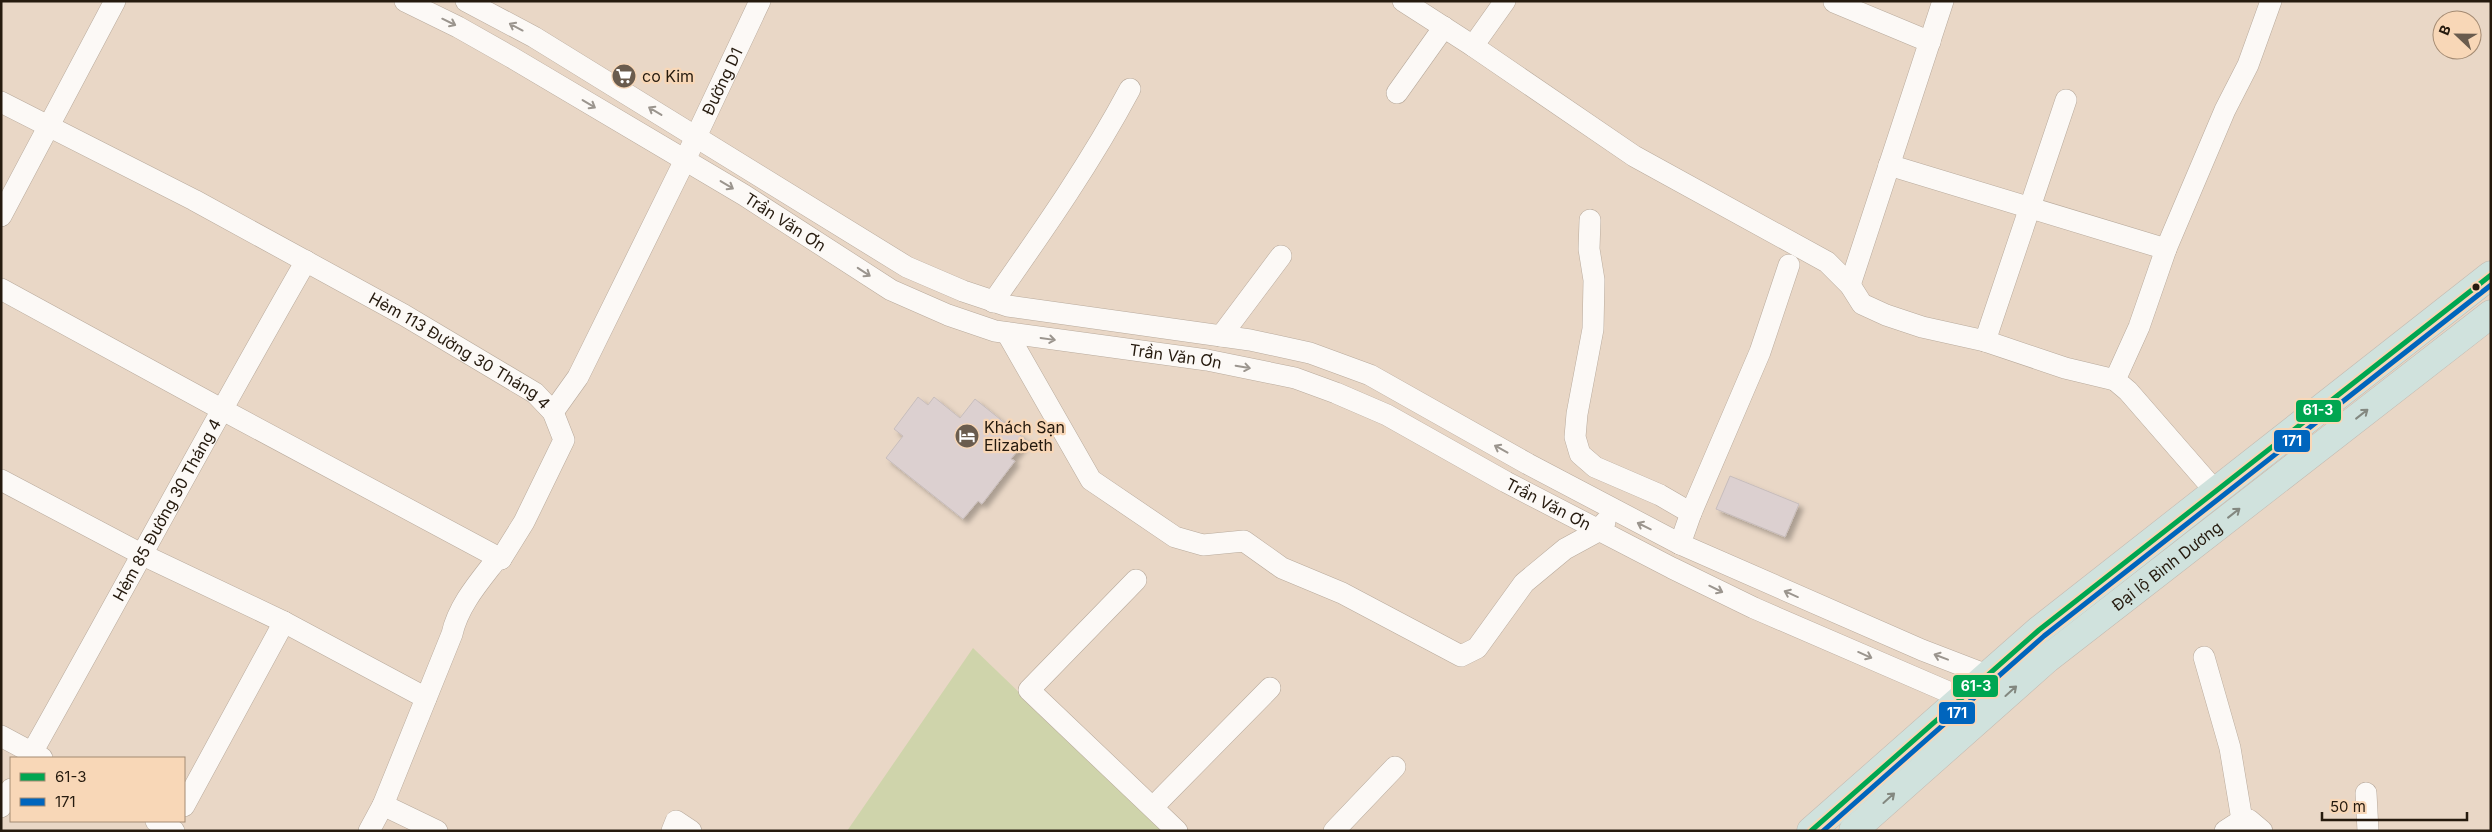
<svg xmlns="http://www.w3.org/2000/svg" width="2492" height="832" font-family="Inter,sans-serif">
<style>
.green{fill:#cfd4ab}
.building{fill:#dcd0d0;stroke:#c7bdbc;filter:url(#shadow)}
.lines{fill:none;stroke-linecap:round;stroke-linejoin:round}
.minor-casing{stroke:#b8aa9c;stroke-width:22}
.highway-casing{stroke:#c3bab1;stroke-width:29}
.minor{stroke:#fcf9f6;stroke-width:21}
.highway{stroke:#d0e2dd;stroke-width:28}
.bus-1-casing{stroke:#f8d7b7;stroke-width:9}
.bus-2-casing{stroke:#f8d7b7;stroke-width:9}
.bus-1{stroke:#00a651;stroke-width:5}
.bus-2{stroke:#0065bd;stroke-width:5}
.oneway{stroke:#9b958e}
.oneway2{stroke:#838880}
.bus-dot{fill:#251a0e;stroke:#f8d7b7;stroke-width:2}
.labels{text-anchor:middle;dominant-baseline:central;stroke-width:4.5;stroke-linejoin:round;paint-order:stroke}
.poi-label{font-size:16px;fill:#251a0e;stroke:#f8d7b7;text-anchor:start}
.street-label{font-size:16px;fill:#251a0e;stroke:#f8d7b7}
.line-badge{stroke:#f8d7b7;stroke-width:2}
.badge-label{font-size:14px;text-anchor:middle;font-weight:bold;fill:#fff}
</style>
<defs>
<filter id="shadow"><feDropShadow dx="4.5" dy="4.5" stdDeviation="2.5" flood-color="#0004"/></filter>
</defs>
<rect width="100%" height="100%" fill="#e9d7c6"/>
<path class="green" d="M973,648l190,183h-316z"/>
<path class="building" d="M918,397l10,8 6,-8 26,21 15,-19 51,41 -15,19 4,2 -33,43 -4,-3 -15,18 -77,-61 17,-22 -9,-7z
M1730,476l69,28 -14,33 -69,-28z"/>
<g class="lines">
<defs>
<g id="minor">
<path id="s1" d="M405,1l53,26 53,30 233,138 147,95 57,25 47,16 212,29 88,18 41,15 51,22 119,67 166,86 82,40 206,89"/>
<path d="M466,1l68,36 373,230 56,24 45,15 242,34 60,13 60,22 158,89 152,80 242,106 65,25"/>
<path d="M1403,1l70,45 161,110 193,106 23,23 12,19 24,11 36,12 63,14 80,27 50,12"/>
<path d="M1834,2l96,40"/>
<path d="M1473,46l32,-45"/>
<path d="M1397,93l47,-66"/>
<path id="s2" d="M1,102l193,98 210,115 131,78 18,19 11,28 -40,82 -23,37 -5,1c-17,22 -38,46 -44,74l-69,171 -14,26"/>
<path d="M1889,165l277,84"/>
<path d="M1,216l114,-215"/>
<path d="M1590,220l-1,29 5,31 -1,49 -16,85 -2,23 5,17 15,13 65,28 31,18 -11,31"/>
<path d="M1850,285l93,-284"/>
<path d="M1,289l220,120 280,150"/>
<path d="M993,302c49,-70 97,-138 137,-213"/>
<path d="M1007,333l84,147 84,57 28,8 41,-4 38,27 60,25 119,63 16,-8 47,-65 41,-34 35,-19 5,-8"/>
<path d="M1221,336l60,-80"/>
<path d="M1985,341l81,-241"/>
<path id="s3" d="M553,412l25,-35 107,-217 75,-159"/>
<path d="M1,480l142,75 141,67 142,76"/>
<path d="M2216,492l-88,-101 -13,-11 24,-53 27,-78 59,-139 23,-45 23,-64"/>
<path d="M1691,513l69,-161 29,-87"/>
<path d="M1136,580l-107,110 148,141"/>
<path d="M2204,657l26,91 12,72"/>
<path d="M1,736l41,22"/>
<path id="s4" d="M29,758c93,-165 182,-332 277,-497"/>
<path d="M2366,793l2,38"/>
<path d="M383,805l54,26"/>
<path d="M184,806l100,-184"/>
<path d="M1,807l10,-18"/>
<path d="M1153,807l117,-119"/>
<path d="M156,821l18,10"/>
<path d="M672,831l4,-10 15,10"/>
<path d="M1334,831l61,-64"/>
<path d="M2225,831l17,-11h7l13,11"/>
</g>
<g id="highway">
<path d="M1811,831l228,-201 452,-355"/>
<path id="s5" d="M1853,831l194,-172 444,-345"/>
</g>
</defs>
<use href="#minor" class="minor-casing"/>
<use href="#highway" class="highway-casing"/>
<use href="#minor" class="minor"/>
<use href="#highway" class="highway"/>
<defs>
<path id="bus-1" d="M1811,831l228,-201 452,-355"/>
<path id="bus-2" d="M1823,831l221,-195 447,-351"/>
</defs>
<use href="#bus-1" class="bus-1-casing"/>
<use href="#bus-2" class="bus-2-casing"/>
<use href="#bus-1" class="bus-1"/>
<use href="#bus-2" class="bus-2"/>
</g>
<defs><path id="oneway-shaft" d="M-6 0H5M1.5-3L5.5 0L1.5 3" fill="none" stroke-width="1.6" stroke-linecap="round" stroke-linejoin="round" transform="scale(1.25)"/></defs>
<g class="oneway">
<use href="#oneway-shaft" transform="translate(449 22) rotate(26)"/>
<use href="#oneway-shaft" transform="translate(516 27) rotate(-152)"/>
<use href="#oneway-shaft" transform="translate(589 104) rotate(31)"/>
<use href="#oneway-shaft" transform="translate(655 111) rotate(-149)"/>
<use href="#oneway-shaft" transform="translate(727 185) rotate(31)"/>
<use href="#oneway-shaft" transform="translate(864 272) rotate(33)"/>
<use href="#oneway-shaft" transform="translate(1048 339) rotate(8)"/>
<use href="#oneway-shaft" transform="translate(1243 367) rotate(10)"/>
<use href="#oneway-shaft" transform="translate(1501 449) rotate(-151)"/>
<use href="#oneway-shaft" transform="translate(1644 526) rotate(-154)"/>
<use href="#oneway-shaft" transform="translate(1716 589) rotate(26)"/>
<use href="#oneway-shaft" transform="translate(1791 594) rotate(-156)"/>
<use href="#oneway-shaft" transform="translate(1865 655) rotate(24)"/>
<use href="#oneway-shaft" transform="translate(1941 657) rotate(-159)"/>
</g>
<g class="oneway2">
<use href="#oneway-shaft" transform="translate(2362 414) rotate(-38)"/>
<use href="#oneway-shaft" transform="translate(2234 513) rotate(-38)"/>
<use href="#oneway-shaft" transform="translate(2011 691) rotate(-42)"/>
<use href="#oneway-shaft" transform="translate(1889 798) rotate(-42)"/>
</g>
<defs>
<symbol id="supermarket-disc" viewBox="-11 -11 22 22"><circle r="9.5" fill="#6a5c4e" stroke="#f8d7b7"/><path d="M-6-5.5h2.5l.6 2H6L4.5 2H-2.5L-4.4-4H-6ZM-1.5 3.2a1.3 1.3 0 1 0 .1 0ZM3 3.2a1.3 1.3 0 1 0 .1 0Z" fill="#fff"/></symbol>
<symbol id="hotel-disc" viewBox="-11 -11 22 22"><circle r="9.5" fill="#6a5c4e" stroke="#f8d7b7"/><path d="M-6-4.5h1.5V1H6V5H4.5V3h-9V5H-6ZM-4 0a1.8 1.8 0 1 1 3.6 0ZM.5 0V-2.5h3Q6-2.5 6 0Z" fill="#fff"/></symbol>
</defs>
<g fill-rule="evenodd">
<use href="#supermarket-disc" x="610" y="62" width="28" height="28"/>
<use href="#hotel-disc" x="953" y="422" width="28" height="28"/>
</g>
<circle class="bus-dot" cx="2476" cy="287" r="4.5"/>
<g class="labels">
<g class="poi-label">
<text x="642" y="76">co Kim</text>
<text x="984" y="427">Khách Sạn<tspan x="984" dy="18">Elizabeth</tspan></text>
</g>
<g class="street-label">
<text stroke="none"><textPath href="#s3" startOffset="372">Đường D1</textPath></text>
<text stroke="none"><textPath href="#s1" startOffset="440">Trần Văn Ơn</textPath></text>
<text stroke="none"><textPath href="#s2" startOffset="522">Hẻm 113 Đường 30 Tháng 4</textPath></text>
<text stroke="none"><textPath href="#s1" startOffset="860">Trần Văn Ơn</textPath></text>
<text stroke="none"><textPath href="#s1" startOffset="1265">Trần Văn Ơn</textPath></text>
<text stroke="none"><textPath href="#s4" startOffset="284">Hẻm 85 Đường 30 Tháng 4</textPath></text>
<text stroke="none"><textPath href="#s5" startOffset="411">Đại lộ Bình Dương</textPath></text>
</g>
</g>
<g class="line-badge">
<rect x="2295" y="399" width="47" height="24" rx="5" fill="#00a651"/>
<rect x="2273" y="429" width="38" height="24" rx="5" fill="#0065bd"/>
<rect x="1952" y="674" width="47" height="24" rx="5" fill="#00a651"/>
<rect x="1938" y="701" width="38" height="24" rx="5" fill="#0065bd"/>
</g>
<g class="badge-label">
<text x="2318" y="415">61-3</text>
<text x="2292" y="446">171</text>
<text x="1976" y="691">61-3</text>
<text x="1957" y="718">171</text>
</g>
<rect width="2492" height="832" fill="none" stroke="#251a0e" stroke-width="5"/>
<rect x="10" y="757" width="175" height="65" fill="#f8d7b7" stroke="#a48b73"/>
<rect x="20" y="773" width="25" height="8" fill="#00a651" stroke="#a48b73"/>
<text x="55" y="782" font-size="15" fill="#251a0e">61-3</text>
<rect x="20" y="798" width="25" height="8" fill="#0065bd" stroke="#a48b73"/>
<text x="55" y="807" font-size="15" fill="#251a0e">171</text>
<g transform="translate(2457 35) rotate(292)"><circle r="24" fill="#f8d7b7" stroke="#a48b73"/>
<path d="M0-4L9 19L0 12L-9 19Z" fill="#6a5c4e"/>
<text y="-8" font-size="14" font-weight="bold" text-anchor="middle" fill="#251a0e">B</text>
</g>
<path d="M2322 812v8h145v-8" fill="none" stroke="#251a0e" stroke-width="2.5"/>
<text x="2330" y="812" font-size="15" fill="#251a0e" stroke="#f8d7b7" stroke-width="4" paint-order="stroke">50 m</text>
</svg>
